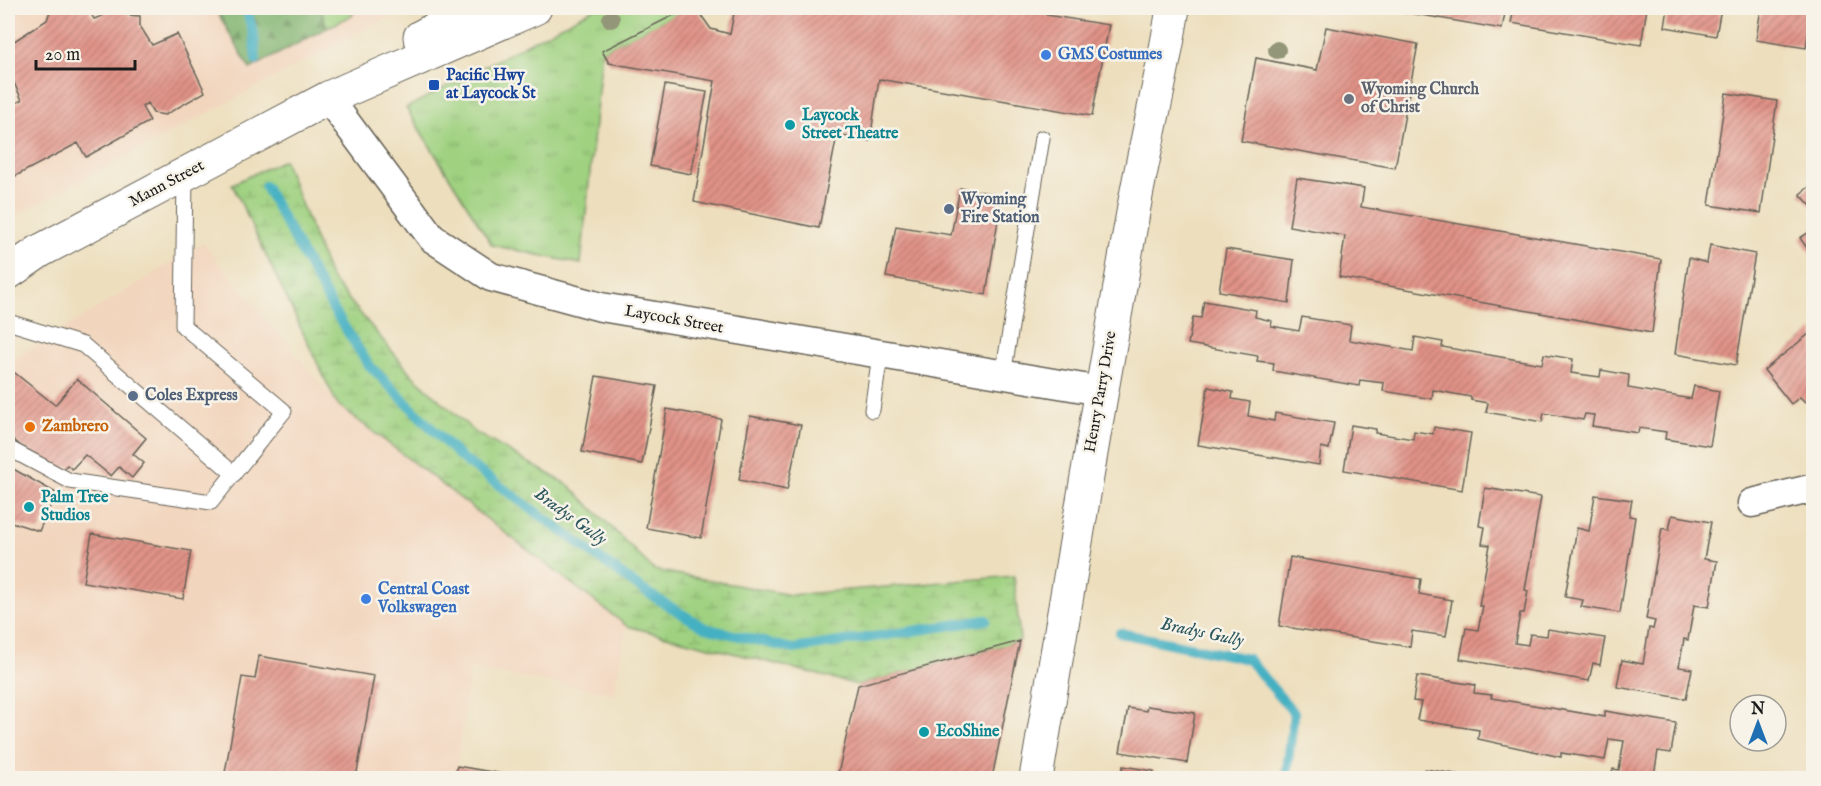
<svg xmlns="http://www.w3.org/2000/svg" width="1821" height="786" font-family="'IM FELL English',serif">
<style>
.built{fill:#f2d5bd}
.grass{fill:url(#grass-tufts);stroke:#5e764e;stroke-width:1.5}
.forest{fill:url(#forest-firs);stroke:#4e6845;stroke-width:1.5}
.wetland{fill:url(#wetland-marsh);stroke:#5e764e;stroke-width:1.5}
.lines{fill:none;stroke-linecap:round;stroke-linejoin:round}
.stream{stroke:#44b0c2;stroke-width:10}
.building{fill:url(#building-hatch)}
.lane-casing{stroke:#656055;stroke-width:17}
.street-casing{stroke:#656055;stroke-width:31}
.secondary-casing{stroke:#656055;stroke-width:35}
.primary-casing{stroke:#656055;stroke-width:35}
.lane{stroke:#fff;stroke-width:15}
.street{stroke:#fff;stroke-width:28}
.secondary{stroke:#fff;stroke-width:33}
.primary{stroke:#fff;stroke-width:33}
.tree{fill:#939678}
.shop-dot{fill:#3f7fe0;stroke:#f7f3e8;stroke-width:2}
.transit-dot{fill:#1a4fb4;stroke:#f7f3e8;stroke-width:2}
.worship-dot{fill:#6b7280;stroke:#f7f3e8;stroke-width:2}
.culture-dot{fill:#0f9aa8;stroke:#f7f3e8;stroke-width:2}
.service-dot{fill:#5c6f8a;stroke:#f7f3e8;stroke-width:2}
.food-dot{fill:#e8710a;stroke:#f7f3e8;stroke-width:2}
.labels{text-anchor:middle;dominant-baseline:central;stroke-width:5;stroke-linejoin:round;paint-order:stroke}
.shop-label{font-size:16px;font-weight:bold;fill:#366cbe;stroke:#f7f3e8;text-anchor:start}
.transit-label{font-size:16px;font-weight:bold;fill:#164399;stroke:#f7f3e8;text-anchor:start}
.worship-label{font-size:16px;font-weight:bold;fill:#5b616d;stroke:#f7f3e8;text-anchor:start}
.culture-label{font-size:16px;font-weight:bold;fill:#0d838f;stroke:#f7f3e8;text-anchor:start}
.street-label{font-size:16px;fill:#1c1c1c;stroke:#f7f3e8}
.service-label{font-size:16px;font-weight:bold;fill:#4e5e75;stroke:#f7f3e8;text-anchor:start}
.food-label{font-size:16px;font-weight:bold;fill:#c56008;stroke:#f7f3e8;text-anchor:start}
.water-label{font-size:18px;font-style:italic;fill:#2c575e;stroke:#f7f3e8}
</style>
<defs>
<pattern id="grass-tufts" width="24" height="20" patternUnits="userSpaceOnUse" patternTransform="scale(1.5)"><rect width="24" height="20" fill="#9fd180"/><path d="M3 7l-1-3M5 7V3M7 7l1-3M15 17l-1-3M17 17v-4M19 17l1-3" fill="none" stroke="#88b36e"/></pattern>
<pattern id="forest-firs" width="22" height="20" patternUnits="userSpaceOnUse" patternTransform="scale(1.5)"><rect width="22" height="20" fill="#7fb36e"/><path d="M5 1l3.5 6h-7zM16 11l3.5 6h-7z" fill="#67915a"/></pattern>
<pattern id="wetland-marsh" width="20" height="14" patternUnits="userSpaceOnUse" patternTransform="scale(1.5)"><rect width="20" height="14" fill="#9fd180"/><path d="M1 5h8M5 5V1M11 12h8M15 12V8" fill="none" stroke="#88b36e"/></pattern>
<pattern id="building-hatch" width="6" height="6" patternUnits="userSpaceOnUse" patternTransform="scale(1.5)"><rect width="6" height="6" fill="#e19387"/><path d="M-1 1l2-2M0 6l6-6M5 7l2-2" fill="none" stroke="#b6776e"/></pattern>
</defs>
<rect width="100%" height="100%" fill="#f7f3e8"/>
<filter id="ink" filterUnits="userSpaceOnUse"><feTurbulence type="fractalNoise" baseFrequency=".0167" numOctaves="2"/><feDisplacementMap in="SourceGraphic" scale="12" xChannelSelector="R" yChannelSelector="G"/><feConvolveMatrix kernelMatrix="1 2 1 2 8 2 1 2 1" color-interpolation-filters="sRGB"/></filter>
<filter id="wash" filterUnits="userSpaceOnUse"><feTurbulence type="fractalNoise" baseFrequency=".008" numOctaves="4" result="noise"/><feDisplacementMap in="SourceGraphic" scale="24" xChannelSelector="R" yChannelSelector="G"/><feGaussianBlur stdDeviation="1.35" result="paint"/><feColorMatrix in="noise" values="0 0 0 0 0 0 0 0 0 0 0 0 0 0 0 0 0 1.4 0 .05"/><feComposite in="paint" operator="in"/></filter>
<g filter="url(#wash)">
<rect width="100%" height="100%" fill="#eddfbe"/>
<path class="built" d="M8,8h398l-398,211z
M203,243l134,161 290,222 -13,67 -144,-24 -15,109h-447v-415z"/>
<path class="grass" d="M320,8h30l3,7 -26,13z
M595,8h94l-87,43 -21,213 -89,-19 -86,-137z"/>
<path class="forest" d="M215,8h105l7,20 -77,41z"/>
<path class="wetland" d="M284,160l46,117 82,98 64,58 94,53 84,84 137,25 223,-19 6,65 -162,44 -231,-59 -290,-222 -105,-220z"/>
<g class="lines">
<path class="stream" d="M246,8l8,27 2,25
M265,186l68,123 35,55 92,93 183,133 62,38 88,21 193,-29
M1120,633l128,26 46,54 -8,65"/>
</g>
<g id="blocks">
<path class="building" d="M51,8h37l6,11 8,-3 1,-8h25v7l12,1v10l12,19 25,-11 28,58 -40,23 -12,-2 -6,-10 -5,4 8,14 -64,36 -8,-14 -70,37v-73l14,-7 -14,-30v-25l39,-25z
M688,8h8l15,21 19,5 5,-26h313l-2,7 63,10 -17,91 -213,-37 -9,62 -33,-6 -18,93 -125,-26 21,-121 -106,-18 -7,-12z
M1381,8h125l-4,21z
M1514,8h133l-6,37 -130,-22z
M1668,8h53l-5,28 -51,-9z
M1761,8h51l-6,40 -50,-8z
M1326,27l92,17 -23,124 -154,-27 15,-83 61,12z
M665,85l42,7 -16,82 -41,-8z
M1726,93l51,8 -16,112 -52,-8z
M1297,178l67,10 -3,19 300,52 -9,74 -313,-56 6,-41 -56,-10z
M1814,183v26l-14,-15z
M960,188l42,7 -16,100 -100,-18 10,-51 55,9z
M1814,229v29l-14,-20z
M1710,245l45,9 -19,111 -61,-11 14,-96 18,5z
M1226,249l68,11 -5,43 -70,-12z
M1204,301l52,9 -1,7 17,4 -1,5 28,5 3,-14 49,8 -2,15 64,11 2,-14 28,5 -1,5 100,17 2,-10 29,5 -2,14 29,4 1,-7 28,5 -1,13 63,11 3,-13 25,5 -9,55 -45,-7 1,-7 -27,-4 -1,5 -46,-7 2,-11 -9,-1 -2,6 -39,-7 -2,9 -56,-10 2,-9 -17,-3v-3l-38,-7 -1,9 -49,-8 1,-8 -24,-3 -1,6 -86,-15 1,-8 -17,-2 1,-5 -70,-12 5,-27 8,1z
M1814,330v65l-9,7 -5,-5 -9,7 -27,-34z
M10,369l45,36 22,-26 69,59 -13,16 11,9 -12,15 -13,-11 -8,9 -26,-21 -13,14 -5,-4 -4,4 -42,-23 -13,-11z
M596,376l61,10 -15,78 -60,-12z
M1208,387l25,5 -1,7 18,3 -2,14 26,5 1,-8 59,10 -5,26 -8,-2 -2,18 -121,-20z
M667,409l54,10 -20,119 -55,-10z
M750,416l51,9 -14,65 -48,-10z
M1351,425l25,4 -1,4 38,6 1,-8 19,3 1,-7 37,6 -9,57 -118,-20z
M8,466l48,27 -17,38 -31,-10z
M1485,488l56,9 -16,93 3,1 -4,22h-4l-5,30 13,2 2,-11 17,2 1,-7 57,9 -5,27 -7,-2 -4,18 -129,-22 6,-31 12,2 5,-24h-4l11,-61 -8,-1 3,-17 -6,-1z
M1595,495l37,5 -3,16 6,1 -15,96 -39,-6 2,-7 -18,-3 12,-69 12,3z
M1672,515l39,7 -7,37 13,2 -8,46 -15,-2 -6,35 -4,-1 -5,28 13,2 -6,30 -69,-12 5,-27 21,4 6,-36 4,1 2,-8 -9,-2 16,-91 7,2z
M92,534l99,17 -8,48 -100,-17z
M1290,557l131,22 -2,15 33,6 -6,36 -34,-5 -2,16 -131,-21z
M1020,641l-28,137h-155l21,-93z
M259,656l115,20 -18,102h-132l18,-101 13,2z
M1417,676l58,9 -1,8 18,2 -1,3 114,19v-6l71,12 -5,30 -13,-2 -4,25 8,2h-51l2,-9 6,1 5,-29 -15,-2 -4,21 -44,-7v4l-83,-18 1,-9 -62,-10 4,-18 -8,-1z
M1147,706l48,7 -8,50 -67,-11 8,-44 18,3z
M457,766l52,9v3h-54z
M1123,766l31,5 -1,7h-32z
M1425,769l43,7 -1,2h-50l1,-7 6,1z"/>
</g>
</g>
<g filter="url(#ink)">
<use href="#blocks" fill-opacity="0" stroke="#656055" stroke-width="1.5"/>
<g class="lines">
<defs>
<path id="lane" d="M8,322l75,23 151,129
M1003,375l39,-237
M872,410l8,-55
M8,448l62,33 141,21 73,-91 -101,-85 2,-152"/>
<path id="street" d="M328,98l104,140 59,39 110,30 500,84
M1752,503l62,-15"/>
<path id="secondary" d="M1036,778c32,-190 64,-381 98,-571 12,-67 29,-132 39,-199"/>
<path id="primary" d="M420,37l55,-29
M8,273l32,-22 288,-153 207,-90"/>
</defs>
<use href="#lane" class="lane-casing"/>
<use href="#street" class="street-casing"/>
<use href="#secondary" class="secondary-casing"/>
<use href="#primary" class="primary-casing"/>
<use href="#lane" class="lane"/>
<use href="#street" class="street"/>
<use href="#secondary" class="secondary"/>
<use href="#primary" class="primary"/>
</g>
<g class="tree">
<circle cx="611" cy="19" r="9"/>
<circle cx="1277" cy="50" r="9"/>
</g>
</g>
<g class="shop-dot">
<circle cx="1046" cy="55" r="6"/>
<circle cx="366" cy="599" r="6"/>
</g>
<rect class="transit-dot" x="428" y="79" width="12" height="12" rx="3"/>
<circle class="worship-dot" cx="1349" cy="99" r="6"/>
<g class="culture-dot">
<circle cx="790" cy="125" r="6"/>
<circle cx="29" cy="507" r="6"/>
<circle cx="924" cy="732" r="6"/>
</g>
<g class="service-dot">
<circle cx="949" cy="209" r="6"/>
<circle cx="133" cy="396" r="6"/>
</g>
<circle class="food-dot" cx="30" cy="427" r="6"/>
<g class="labels">
<g class="shop-label">
<text x="1058" y="55">GMS Costumes</text>
<text x="378" y="590">Central Coast<tspan x="378" dy="18">Volkswagen</tspan></text>
</g>
<g class="transit-label">
<text x="446" y="76">Pacific Hwy<tspan x="446" dy="18">at Laycock St</tspan></text>
</g>
<g class="worship-label">
<text x="1361" y="90">Wyoming Church<tspan x="1361" dy="18">of Christ</tspan></text>
</g>
<g class="culture-label">
<text x="802" y="116">Laycock<tspan x="802" dy="18">Street Theatre</tspan></text>
<text x="41" y="498">Palm Tree<tspan x="41" dy="18">Studios</tspan></text>
<text x="936" y="732">EcoShine</text>
</g>
<g class="street-label">
<text transform="translate(167 184) rotate(-28)">Mann Street</text>
<text transform="translate(674 320) rotate(10)">Laycock Street</text>
<text transform="translate(1101 392) rotate(-80)">Henry Parry Drive</text>
</g>
<g class="service-label">
<text x="961" y="200">Wyoming<tspan x="961" dy="18">Fire Station</tspan></text>
<text x="145" y="396">Coles Express</text>
</g>
<g class="food-label">
<text x="42" y="427">Zambrero</text>
</g>
<g class="water-label">
<text transform="translate(570 517) rotate(36)">Bradys Gully</text>
<text transform="translate(1202 633) rotate(12)">Bradys Gully</text>
</g>
</g>
<rect width="1821" height="786" fill="none" stroke="#f7f3e8" stroke-width="30"/>
<g transform="translate(1758 723)"><circle r="28" fill="#f7f3e8" stroke="#9f9d96" stroke-width="1.5"/>
<path d="M0-4.5L10 22L0 15L-10 22Z" fill="#1f6fb2"/>
<text y="-9" font-size="16" font-weight="bold" text-anchor="middle" fill="#1c1c1c">N</text>
</g>
<path d="M36 60v9h99v-9" fill="none" stroke="#1c1c1c" stroke-width="3"/>
<text x="45" y="60" font-size="18" fill="#1c1c1c" stroke="#f7f3e8" stroke-width="4.5" paint-order="stroke">20 m</text>
</svg>
